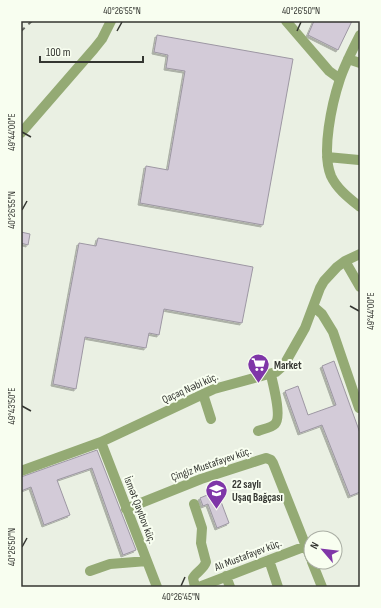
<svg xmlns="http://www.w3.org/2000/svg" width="381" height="608" font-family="'Sofia Sans Condensed',sans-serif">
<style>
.building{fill:#d3cbd8;stroke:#9d97a3;filter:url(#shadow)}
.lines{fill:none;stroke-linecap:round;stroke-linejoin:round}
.minor{stroke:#94aa74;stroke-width:10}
.rail{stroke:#6a6e66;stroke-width:2;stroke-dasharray:5 5;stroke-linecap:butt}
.ticks{fill:none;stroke:#343631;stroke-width:1.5}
.labels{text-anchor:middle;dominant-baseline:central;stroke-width:4;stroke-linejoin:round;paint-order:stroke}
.poi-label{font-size:11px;font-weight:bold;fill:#343631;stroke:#f8fef0;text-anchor:start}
.street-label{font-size:11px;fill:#343631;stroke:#f8fef0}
.neatline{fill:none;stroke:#343631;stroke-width:1.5}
.ticks-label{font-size:10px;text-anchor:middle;fill:#343631}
</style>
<defs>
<filter id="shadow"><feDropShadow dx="-2" dy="2" stdDeviation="0" flood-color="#0004"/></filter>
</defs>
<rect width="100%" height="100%" fill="#eaf0e3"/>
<path class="building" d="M314,21h38l-14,29 -30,-15z
M157,35l136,24 -30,166 -123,-22 6,-37 22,4 17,-99 -19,-3 2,-13 -14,-3z
M21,232l9,2 -2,11 -7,-2z
M98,238l155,29 -11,56 -78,-14 -5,26 -10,-2 -3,15 -61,-11 -9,52 -23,-5 26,-141 17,3z
M334,361l26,72v59l-10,4 -28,-71 -22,8 -15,-42 13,-5 10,29 28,-10 -14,-39z
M97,450l39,100 -13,5 -31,-87 -35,12 13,35 -26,10 -13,-38 -10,4v-14z
M217,491l12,32 -12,5 -9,-24 -5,2 -3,-8z"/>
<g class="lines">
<path class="minor" d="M286,21l43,50 11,8
M360,35c-7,14 -15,29 -20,44 -8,24 -19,73 -9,97 6,13 18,22 29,31
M348,59l12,4
M21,133l73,-84 8,-10 9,-18
M327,157l32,3
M345,261l15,26
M314,307l8,7 11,18 26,76
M203,394l8,25
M258,431c5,-2 13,-3 17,-7 7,-7 -2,-40 -4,-49
M101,442l56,145
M21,471l80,-29 113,-53 62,-17 8,-7 21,-37 15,-40 4,-7 13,-14 8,-6 15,-7
M194,504l8,24 -1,15 5,19c-2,7 -10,10 -13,16l2,9
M126,509l75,-30 65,-21 5,2 2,3 38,96
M269,560l9,27
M312,562l10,25
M90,571l20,-7 37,-3
M226,576l4,11
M199,587l107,-41"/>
<path class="rail" d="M21,31l11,-10"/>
</g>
<path class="ticks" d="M117,31l5,-9M297,31l4,-9M22,132l9,5M22,210l5,-9M350,306l9,5M22,406l9,5M22,547l5,-9M181,586l4,-9"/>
<defs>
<symbol id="supermarket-pin" viewBox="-11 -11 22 30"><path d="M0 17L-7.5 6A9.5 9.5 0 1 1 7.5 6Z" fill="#7f36a8" stroke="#f8fef0"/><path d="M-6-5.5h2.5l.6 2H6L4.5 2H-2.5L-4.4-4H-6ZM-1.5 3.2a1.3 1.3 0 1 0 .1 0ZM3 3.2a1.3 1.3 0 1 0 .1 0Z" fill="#fff"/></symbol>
<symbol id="school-pin" viewBox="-11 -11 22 30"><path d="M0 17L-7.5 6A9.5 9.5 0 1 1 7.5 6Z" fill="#7f36a8" stroke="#f8fef0"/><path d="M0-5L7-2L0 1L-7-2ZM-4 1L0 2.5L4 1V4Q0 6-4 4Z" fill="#fff"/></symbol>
</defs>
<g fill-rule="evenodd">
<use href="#supermarket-pin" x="246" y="352" width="25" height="34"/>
<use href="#school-pin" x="204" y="478" width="25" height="34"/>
</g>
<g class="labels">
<g class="poi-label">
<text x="274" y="365">Market</text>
<text x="232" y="484">22 saylı<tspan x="232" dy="13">Uşaq Bağçası</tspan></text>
</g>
<g class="street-label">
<text transform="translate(190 388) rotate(-24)">Qaçaq Nəbi küç.</text>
<text transform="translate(211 464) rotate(-19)">Çingiz Mustafayev küç.</text>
<text transform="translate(140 510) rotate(69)">İsmət Qayıbov küç.</text>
<text transform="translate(248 555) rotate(-21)">Alı Mustafayev küç.</text>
</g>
</g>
<rect width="381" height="608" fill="none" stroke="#f8fef0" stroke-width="44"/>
<g transform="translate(323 550) rotate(298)"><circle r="19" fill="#f8fef0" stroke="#aaaea4"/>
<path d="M0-3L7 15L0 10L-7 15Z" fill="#7f36a8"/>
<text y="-6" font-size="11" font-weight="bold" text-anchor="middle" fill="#343631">N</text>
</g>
<path d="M40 56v6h103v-6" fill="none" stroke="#343631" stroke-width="2"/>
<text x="46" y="56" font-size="12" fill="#343631" stroke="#f8fef0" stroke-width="3" paint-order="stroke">100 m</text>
<rect x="22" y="22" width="337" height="564" class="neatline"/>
<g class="ticks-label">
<text x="122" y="14">40°26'55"N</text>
<text x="301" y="14">40°26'50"N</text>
<text transform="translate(11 132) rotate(-90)" y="4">49°44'00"E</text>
<text transform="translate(11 210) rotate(-90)" y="4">40°26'55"N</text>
<text transform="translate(370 311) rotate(-90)" y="4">49°44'00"E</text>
<text transform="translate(11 406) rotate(-90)" y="4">49°43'50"E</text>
<text transform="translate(11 547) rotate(-90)" y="4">40°26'50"N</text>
<text x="181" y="600">40°26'45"N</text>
</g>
</svg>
